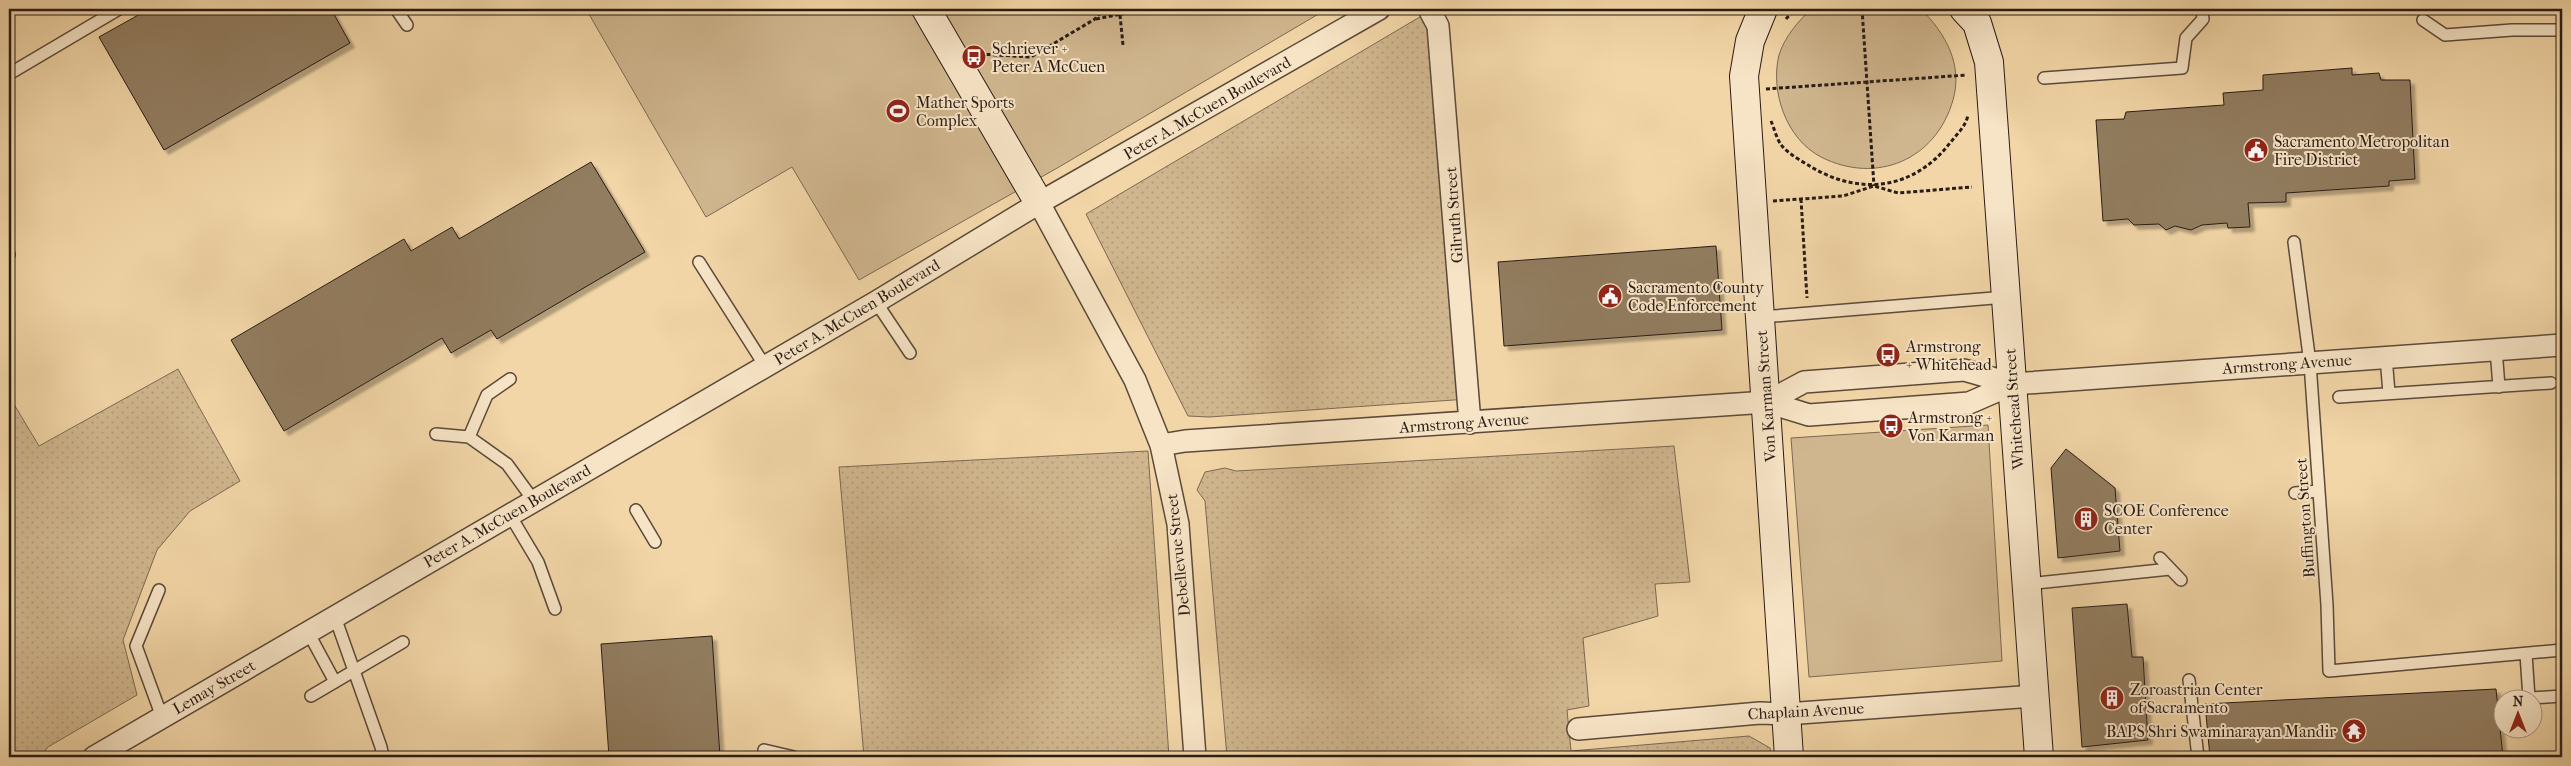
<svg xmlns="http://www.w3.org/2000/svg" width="2571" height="766" font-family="'IM FELL French Canon',serif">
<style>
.grass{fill:url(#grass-dots);stroke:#7c6952}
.green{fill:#d0b68e;stroke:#7c6952}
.building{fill:#927d61;stroke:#291c16;filter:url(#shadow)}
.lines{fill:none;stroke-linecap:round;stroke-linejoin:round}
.lane-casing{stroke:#5b4a3a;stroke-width:14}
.street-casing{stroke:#5b4a3a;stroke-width:24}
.secondary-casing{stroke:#291c16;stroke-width:30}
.path{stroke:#291c16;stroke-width:3;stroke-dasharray:4 2.5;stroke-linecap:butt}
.lane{stroke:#f7e4c6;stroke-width:11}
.street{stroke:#f7e4c6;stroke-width:21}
.secondary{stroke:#f7e4c6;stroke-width:28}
.labels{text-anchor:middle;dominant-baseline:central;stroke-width:4;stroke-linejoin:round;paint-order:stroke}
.poi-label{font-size:16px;fill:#291c16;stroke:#f7e4c6;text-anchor:start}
.street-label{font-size:16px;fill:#291c16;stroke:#f7e4c6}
</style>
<defs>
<pattern id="grass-dots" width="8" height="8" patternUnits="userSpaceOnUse" patternTransform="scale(1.25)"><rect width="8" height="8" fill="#d0b68e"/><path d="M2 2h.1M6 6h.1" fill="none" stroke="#b39c7a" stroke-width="1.8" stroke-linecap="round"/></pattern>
<filter id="shadow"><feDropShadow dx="4.5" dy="4.5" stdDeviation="1" flood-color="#0004"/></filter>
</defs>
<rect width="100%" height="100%" fill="#f2d6a7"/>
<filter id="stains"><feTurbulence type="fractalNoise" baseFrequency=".004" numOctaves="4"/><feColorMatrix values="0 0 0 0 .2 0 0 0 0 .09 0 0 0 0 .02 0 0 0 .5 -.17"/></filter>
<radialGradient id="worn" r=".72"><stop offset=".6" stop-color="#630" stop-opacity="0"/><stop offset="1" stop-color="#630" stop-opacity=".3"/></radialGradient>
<path class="grass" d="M1430,11l38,388 -259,18 -21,-1 -102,-202z
M178,369l62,112 -50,30 -33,39 -34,90 14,55 -89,52 -8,10h-31v-361l30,50z
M1674,446l16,136 -35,2 3,32 -75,22 6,68 -22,4 4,41 178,-15 21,12 2,9h-545l-22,-256 -8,-11 8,-18 20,-4 11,3z
M1148,451l21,306h-305l-25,-290z"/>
<path class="green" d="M586,9h741l-268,158 -200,113 -67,-113 -86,50z
M1811,9h110c25,25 42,56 32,91 -17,60 -77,85 -132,57 -35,-18 -51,-66 -42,-102 6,-19 19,-33 32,-46z
M1988,425l14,236 -193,16 -18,-239z"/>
<path class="building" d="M149,9h182l19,34 -186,107 -65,-113z
M2352,68v7l27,-2 2,7h29l5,99 -26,2v5l-103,7v9l-38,1 2,24 -22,1 -1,-5 -25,2 -11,5 -16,-4 -9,4 -7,-6 -25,1 -6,-6 -25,2 -7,-101 28,-1 2,-7 98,-7 -1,-12 40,-3v-15z
M591,162l54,90 -148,87 -6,-9 -40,23 -9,-15 -158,93 -53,-91 173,-101 7,12 41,-24 7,12z
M1716,246l6,84 -218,16 -6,-84z
M2066,449l49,39 5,63 -62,7 -7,-90z
M2127,604l5,53h11l5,83 -66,7 -10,-139z
M712,636l8,121h-111l-8,-113z
M2496,689l7,68h-293l-5,-53z"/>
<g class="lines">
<defs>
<path id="lane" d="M396,9l11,16
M2423,20l22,15 67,-5h50
M9,74l110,-65
M2044,78l138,-10 4,-30 17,-19 -1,-10
M2294,242l16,121 17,242 2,66 233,-21
M9,255v-1
M699,262l66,104
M876,302l34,51
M1761,317l245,-20
M2496,349l3,38
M2386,357l3,36
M510,379l-23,16 -18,42 38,27 27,37
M2339,397l212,-14
M436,434l33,3
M2295,493l24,-2
M636,510l19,32
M510,515l28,47 17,47
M2160,558l21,22
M2027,584l143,-15
M159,590l-23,56 26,71
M335,617l46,130 2,10
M308,632l27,50
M2526,654l3,44
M2189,680l9,77
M311,696l92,-54
M2532,698l30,-2
M764,750l30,7"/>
<path id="street" d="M1429,9l9,17 32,397
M1039,203l96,177 26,65 17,79 17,233
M1767,402l37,-20 160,-12 49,14
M1161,445l24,-4 582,-39 42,13 160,-12 44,-19 549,-39
M1578,729l182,-16 26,1 249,-18
M94,757l782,-455 163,-99 340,-194"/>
<path id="secondary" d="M926,9l113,194
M1763,9l-13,32 -6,35 45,681
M1964,9l13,14 12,39 50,695"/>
</defs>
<use href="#lane" class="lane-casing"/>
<use href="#street" class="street-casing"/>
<use href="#secondary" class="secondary-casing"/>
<path class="path" d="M1131,9l6,2 19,-2
M1862,9l12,177
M1120,15l3,30
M1096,19l41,-8
M1786,19l9,-10
M980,54l51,3 64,-38 8,-10
M1766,89l201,-14
M1771,121c3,7 6,19 11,25 8,9 21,16 31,22 49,28 101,21 137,-25 7,-9 16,-17 18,-28
M1801,199l6,99
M1773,201l70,-5 31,-10 24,7 74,-6"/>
<use href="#lane" class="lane"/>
<use href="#street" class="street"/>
<use href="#secondary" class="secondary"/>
</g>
<defs>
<symbol id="bus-disc" viewBox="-11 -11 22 22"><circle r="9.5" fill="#8f2418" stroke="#f7e4c6"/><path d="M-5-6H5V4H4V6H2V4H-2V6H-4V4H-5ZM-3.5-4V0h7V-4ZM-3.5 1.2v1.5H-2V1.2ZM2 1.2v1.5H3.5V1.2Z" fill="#fff"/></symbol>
<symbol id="stadium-disc" viewBox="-11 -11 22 22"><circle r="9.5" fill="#8f2418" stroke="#f7e4c6"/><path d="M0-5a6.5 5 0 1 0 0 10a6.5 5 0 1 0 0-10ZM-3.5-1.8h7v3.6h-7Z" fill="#fff"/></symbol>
<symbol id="civic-disc" viewBox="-11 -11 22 22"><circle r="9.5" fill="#8f2418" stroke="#f7e4c6"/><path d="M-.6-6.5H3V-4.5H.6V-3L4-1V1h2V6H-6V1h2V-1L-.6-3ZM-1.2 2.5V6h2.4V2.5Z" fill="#fff"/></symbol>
<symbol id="building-disc" viewBox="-11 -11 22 22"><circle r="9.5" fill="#8f2418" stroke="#f7e4c6"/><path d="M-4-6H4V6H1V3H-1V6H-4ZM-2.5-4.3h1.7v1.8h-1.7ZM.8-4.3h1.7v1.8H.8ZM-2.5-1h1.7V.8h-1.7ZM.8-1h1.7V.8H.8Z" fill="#fff"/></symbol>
<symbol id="temple-disc" viewBox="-11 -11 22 22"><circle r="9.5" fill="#8f2418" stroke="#f7e4c6"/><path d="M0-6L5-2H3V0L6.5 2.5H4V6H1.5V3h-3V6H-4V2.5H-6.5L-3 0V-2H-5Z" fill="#fff"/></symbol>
</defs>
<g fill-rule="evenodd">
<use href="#bus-disc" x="960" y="43" width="28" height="28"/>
<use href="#stadium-disc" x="884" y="97" width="28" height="28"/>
<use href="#civic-disc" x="2242" y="136" width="28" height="28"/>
<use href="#civic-disc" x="1596" y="282" width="28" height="28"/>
<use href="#bus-disc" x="1874" y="341" width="28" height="28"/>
<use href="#bus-disc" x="1877" y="412" width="28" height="28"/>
<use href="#building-disc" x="2072" y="505" width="28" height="28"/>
<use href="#building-disc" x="2098" y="684" width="28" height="28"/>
<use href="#temple-disc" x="2340" y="717" width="28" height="28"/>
</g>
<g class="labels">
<g class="poi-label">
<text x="992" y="48">Schriever +<tspan x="992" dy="18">Peter A McCuen</tspan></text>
<text x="916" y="102">Mather Sports<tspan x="916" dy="18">Complex</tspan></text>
<text x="2274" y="141">Sacramento Metropolitan<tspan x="2274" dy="18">Fire District</tspan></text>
<text x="1628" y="287">Sacramento County<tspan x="1628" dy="18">Code Enforcement</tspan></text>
<text x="1906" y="346">Armstrong<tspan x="1906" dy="18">+ Whitehead</tspan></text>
<text x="1908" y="417">Armstrong +<tspan x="1908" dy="18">Von Karman</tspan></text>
<text x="2104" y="510">SCOE Conference<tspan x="2104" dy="18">Center</tspan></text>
<text x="2130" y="689">Zoroastrian Center<tspan x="2130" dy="18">of Sacramento</tspan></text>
<text x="2336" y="731" text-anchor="end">BAPS Shri Swaminarayan Mandir</text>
</g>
<g class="street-label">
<text transform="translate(1207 108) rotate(-30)">Peter A. McCuen Boulevard</text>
<text transform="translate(1454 215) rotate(-94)">Gilruth Street</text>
<text transform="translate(857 312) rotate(-31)">Peter A. McCuen Boulevard</text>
<text transform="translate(2287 364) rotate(-4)">Armstrong Avenue</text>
<text transform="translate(1766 396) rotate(-94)">Von Karman Street</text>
<text transform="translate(2014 409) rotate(-94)">Whitehead Street</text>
<text transform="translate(1464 423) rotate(-4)">Armstrong Avenue</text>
<text transform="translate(507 516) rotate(-30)">Peter A. McCuen Boulevard</text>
<text transform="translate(2305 518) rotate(-94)">Buffington Street</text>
<text transform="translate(1178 555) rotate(-96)">Debellevue Street</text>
<text transform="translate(214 687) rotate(-30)">Lemay Street</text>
<text transform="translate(1806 711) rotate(-3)">Chaplain Avenue</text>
</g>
</g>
<rect width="2571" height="766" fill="none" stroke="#f2d6a7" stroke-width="30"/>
<rect x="10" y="10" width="2551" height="746" fill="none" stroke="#291c16" stroke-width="2.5"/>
<rect x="15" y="15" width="2541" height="736" fill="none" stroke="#291c16"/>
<g transform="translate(2518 714)"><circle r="24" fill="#f7e4c6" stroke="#a59480"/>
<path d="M0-4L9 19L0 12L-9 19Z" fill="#8f2418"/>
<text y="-8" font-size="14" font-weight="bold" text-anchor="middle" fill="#291c16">N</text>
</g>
<rect width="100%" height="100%" filter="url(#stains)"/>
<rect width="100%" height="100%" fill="url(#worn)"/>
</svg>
